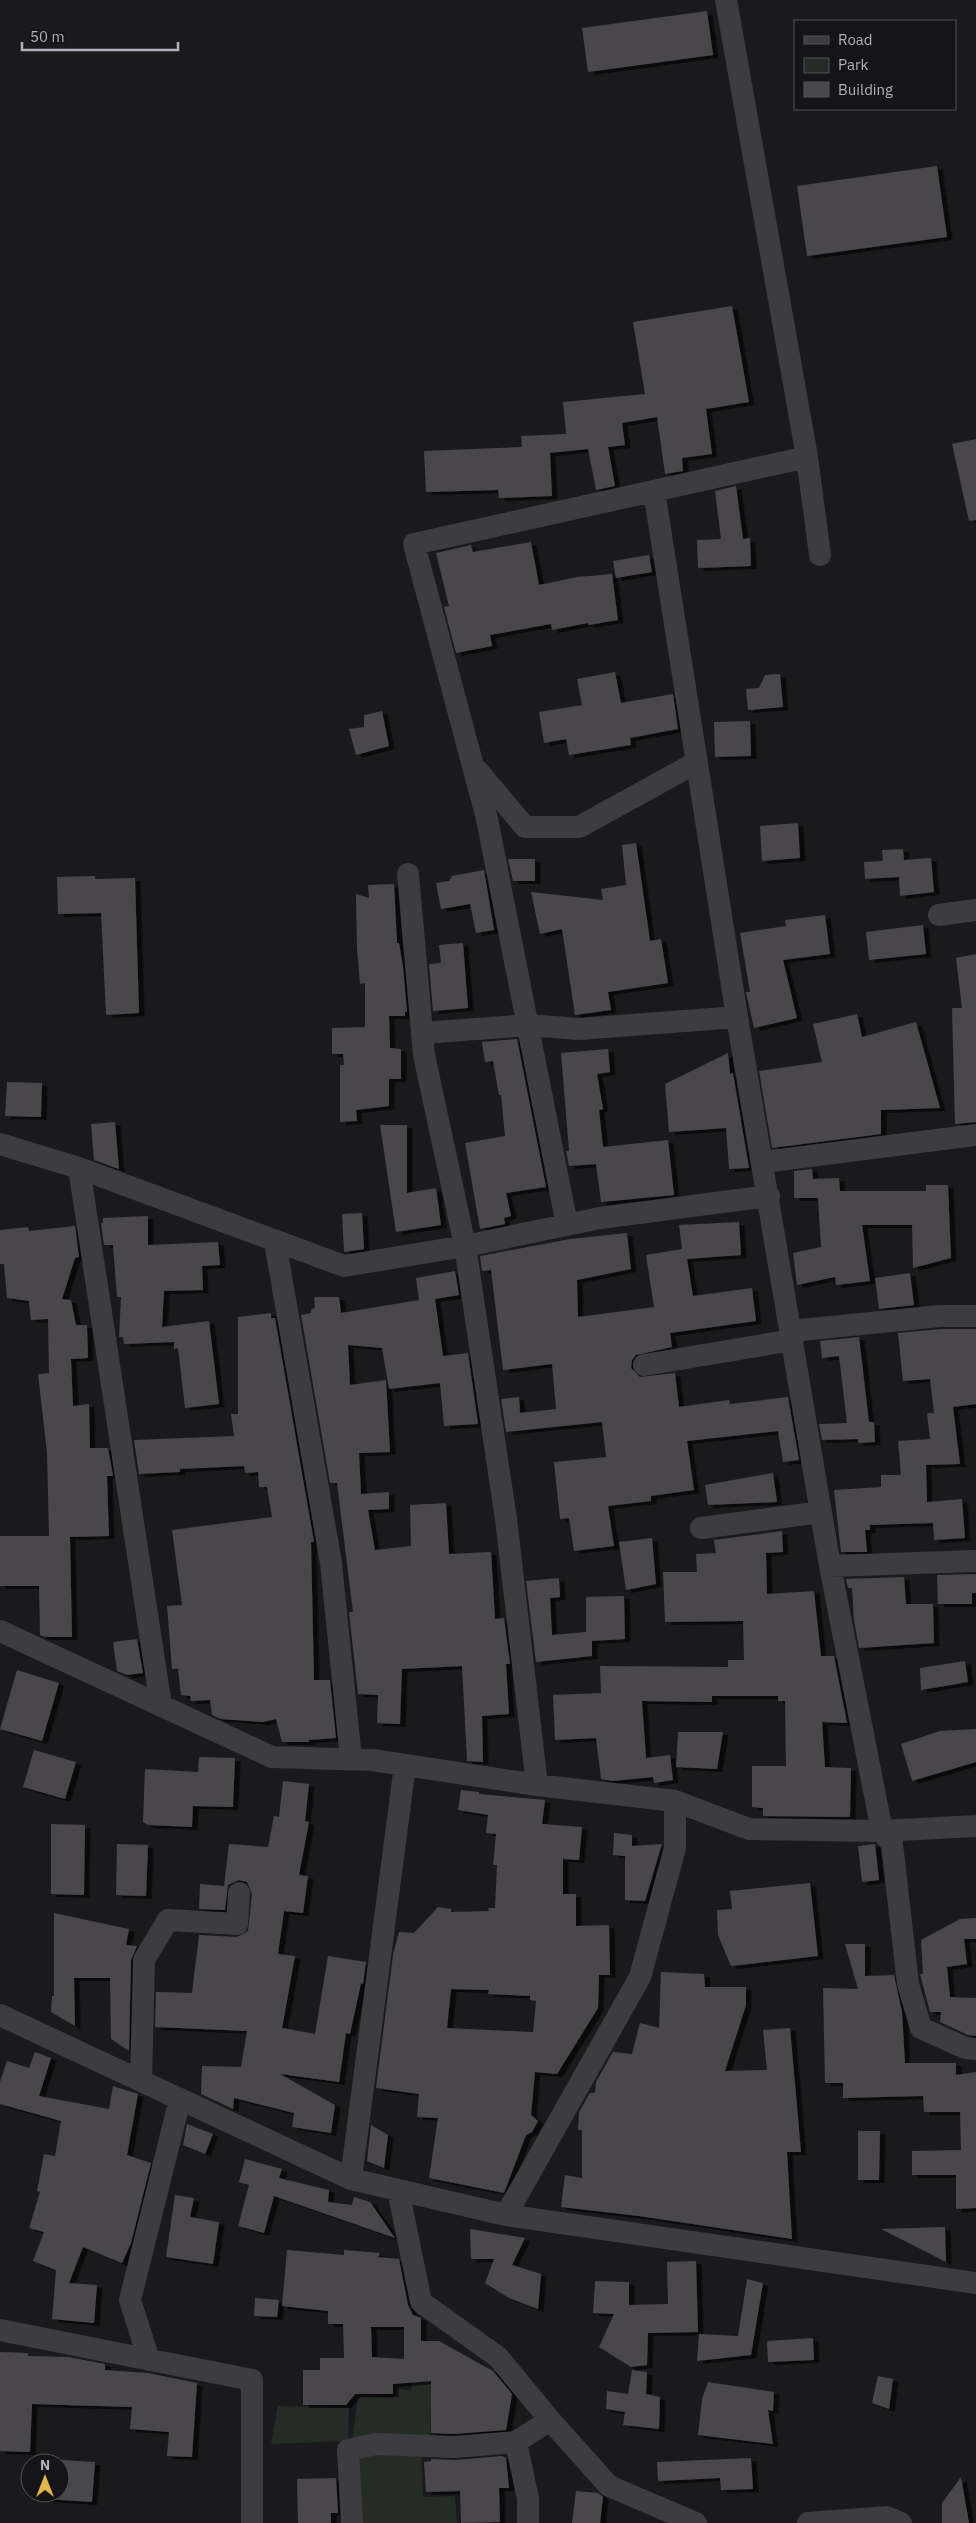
<svg xmlns="http://www.w3.org/2000/svg" width="976" height="2523" font-family="'IBM Plex Sans',sans-serif">
<style>
.green{fill:#252c26}
.building{fill:#48474c;fill-rule:evenodd;filter:url(#shadow)}
.lines{fill:none;stroke-linecap:round;stroke-linejoin:round}
.minor{stroke:#3c3c41;stroke-width:22}
</style>
<defs>
<filter id="shadow"><feDropShadow dx="5.5" dy="3" stdDeviation="0" flood-color="#0009"/></filter>
</defs>
<rect width="100%" height="100%" fill="#1a1a1c"/>
<path class="green" d="M432,2377l-2,62 -78,3 6,-45 36,1 2,-10 15,3 1,-12z
M278,2406l71,2 -1,33 -77,3z
M421,2452l2,45 32,-1 2,27h-97l-3,-69z"/>
<path class="building" d="M707,11l6,44 -125,17 -6,-44z
M937,166l10,71 -140,19 -10,-70z
M732,306l17,96 -43,7 6,45 -30,4 1,13 -18,3 -8,-57 -35,6 3,22 -17,2 7,39 -19,4 -8,-41 -38,4 2,43 -53,2 -1,-8 -72,2 -2,-41 98,-4 -1,-11 45,-2 -3,-32 82,-8 -12,-72z
M976,439v81l-7,1 -17,-77z
M736,486l7,53 7,-1 1,28 -53,2 -1,-28 24,-1 -6,-48z
M531,542l8,43 38,-8 35,-3 6,46 -29,5 -1,-2 -36,7 -1,-6 -61,11 2,11 -36,7 -12,-46 5,-1 -13,-53 35,-8 2,7z
M649,555l3,17 -36,6 -3,-17z
M615,672l6,31 52,-9 5,35 -48,9 1,7 -62,10 -3,-16 -22,4 -5,-31 43,-7 -5,-26z
M780,674l3,33 -35,3 -2,-21 13,-1 6,-13z
M382,711l7,35 -33,9 -7,-26 15,-2v-12z
M750,721l1,35 -36,1 -1,-35z
M798,823l2,35 -38,3 -2,-35z
M636,843l14,98 11,-2 7,44 -60,9 3,18 -36,5 -13,-86 -22,5 -9,-42 72,8 -2,-11 25,-4 -4,-40z
M903,849l1,11 27,-2 3,34 -34,4 -1,-19 -34,2 -1,-17 19,-1 -1,-11z
M508,859h27v22h-22z
M484,870l10,60 -18,3 -6,-29 -29,5 -5,-26 13,-2 3,-5z
M95,876v3l40,-1 4,135 -33,2 -5,-102 -43,1 -1,-37z
M394,884l3,59h2l4,24 4,45h-2v4h-16l1,32 11,1v30h-12v27l-33,4 1,11 -17,1v-57h4l-1,-11h-11v-26l33,-1v-44l-5,1 -3,-36 -1,-54 13,4 -1,-13z
M825,915l5,39 -47,6 14,58 -43,10 -8,-36h4l-10,-59 46,-7 -1,-6z
M923,925l3,29 -57,6 -3,-28z
M463,943l5,65 -35,3 -4,-47 12,-1 -2,-18z
M976,954v168l-21,2 -3,-116h10l-6,-50z
M857,1014l5,23 54,-15 24,86 -59,2v24l-109,14 -13,-77 63,-9 -9,-38z
M517,1039l29,148 -40,6 5,23 -7,2 1,6 -25,5 -15,-86 40,-7 -4,-41h-2l-6,-34 -8,1 -3,-20z
M608,1049l2,23 -13,2 6,35 -4,1 4,37 65,-7 6,55 -73,7 -5,-38 -27,2 -3,-15h3l-8,-98z
M728,1053l2,21 3,-1 16,95 -20,1 -3,-41 -57,4 -4,-48z
M7,1082l35,1 -1,34 -36,-1z
M115,1122l4,47 -25,-9 -3,-36z
M380,1125h27v68l29,-5 5,37 -45,7z
M812,1169l1,10 26,-1 1,13h86v-6h22l3,73 -38,10 -1,-43h-50l8,56 -34,4 -1,-8 -38,8 -4,-32 28,-6 -3,-49h-24v-27z
M362,1213l2,36 -20,3 -2,-38z
M148,1216v29l70,-3 2,23 -18,1 1,24 -39,1 -2,36 47,-6 10,83 -34,4 -7,-60 -4,1v-7l-50,2 -1,-7h-4l2,-40h-4l-4,-52h-9l-3,-22h2v-5z
M739,1222l2,33 -54,4 6,37 59,-8 4,33 -86,12 2,14 -36,8 -4,5 -1,8 9,9 35,-4 4,34 50,-7 1,4 58,-7 11,63 -16,2 -5,-31 -91,10 7,49 -43,6v5l-43,5 6,40 -40,5 -5,-33 -9,1 -6,-57 52,-5 -4,-35 -96,10 -5,-33 18,-2 1,16 36,-4 -4,-45 -49,6 -12,-100 -9,1 -2,-15 90,-17 57,-6 4,36 -54,11 1,37 76,-10 -8,-52 36,-6 -3,-24z
M75,1226l4,31 -4,1 -13,41 9,1 5,25h11l1,33 -17,1 2,47 16,-2 1,44h18l5,28h-6l2,60 -39,1 2,100h-27l-5,-2 -1,-49h-39v-50h49l-2,-84 -9,-78 11,-1 -1,-54 -17,1 -2,-19 -22,-3 -3,-34h-4v-34l28,-3 1,4z
M455,1271l4,24 -24,4 8,57 25,-3 10,71 -34,2 -4,-43 -51,6 -7,-41 -34,-3 2,40 36,-5 4,72 -31,1 2,41 28,-2v17l-21,1 7,40 36,-4 -1,-41 36,-2 3,51 42,-2 4,67 9,-1 6,46h-4l3,50 -27,2 1,46 -16,-1 -5,-95 -60,3 -2,55 -23,-1 1,-28 -20,-1 -9,-82h4l-16,-129h-7l-29,-168 10,-2v-4l4,-1 -1,-11h25l2,16 78,-13 -3,-22z
M910,1273l4,32 -35,4 -4,-31z
M271,1313v5h4l39,224h-3l3,138h16l6,58 -27,2v2h-27l-6,-23 -13,3 -42,-3 -9,-4 -2,-15 -19,1 -1,-5 -9,-1 -3,-26h-6l-5,-63 15,-1 -10,-75 100,-13 -5,-30h-8l-1,-15 -13,1 -1,-7 -64,3v3l-41,2 -5,-34 100,-4 -3,-22h7v-97z
M941,1329h35v75l-23,3 7,57 -34,1 1,37 35,-3 3,39 -31,2 -1,-17 -63,2v5h-5l2,22h-26l-7,-62 47,-3v-12h20l-3,-34 32,-2 -3,-26h7l-4,-34 -27,2 -5,-48z
M859,1337l10,85h5l1,20 -17,1v-4l-36,1 -3,-16 28,-1 -8,-67 -17,2 -2,-17z
M773,1473l4,29 -69,3 -3,-20z
M782,1531l1,21 -17,1 1,41 47,-3 7,65h13l13,67 -25,-1 3,45 26,1 -1,49 -87,-1v-8l-11,-1v-41h34l-1,-65h-7v-5h-66v6l-70,-1 4,57 24,-3 3,25 -19,3 -1,-6 -40,4 -12,-2 -5,-41 -41,2 -2,-45 48,-2 -1,-27 128,1v-7h16l-1,-39 -78,1 -2,-50h34l-1,-18 20,-1 -2,-13z
M652,1538l4,46 -30,6 -7,-48z
M976,1574v19h-4v11h-34l-1,-29z
M904,1577l2,27h27l1,39 -75,5 -5,-28 -2,-32h-4l-2,-9z
M559,1578l1,19 -10,1 2,37 34,-3v-35l38,-1 1,43 -33,2v15l-56,6 -10,-81z
M137,1639l6,34 -16,2 -10,-4 -4,-29z
M965,1661l3,21 -47,8 -1,-22z
M17,1670l42,13 -17,58 -42,-12z
M976,1729v33l-64,19 -11,-37 39,-13z
M678,1732h45l-6,37 -41,-2z
M34,1750l42,12 -11,37 -42,-12z
M199,1757l36,1 -2,49 -40,-1 -1,21 -44,-2 -5,-3 2,-53 53,3z
M283,1781l26,3 -4,37 4,1 -10,53 9,1 -5,37 -19,-2 -6,43 17,2 -13,72 33,6 13,-78 38,6 -3,22 -2,-1 -11,51 -4,-1 -7,49 -59,-8 55,31 -4,28 -39,-6 2,-14 -60,-15 -1,11 -32,-15 1,-28 39,1 6,-36 -92,-4 1,-35 36,1 7,-58 38,2 11,-6 4,-37 -5,-12 -8,-2 -11,5 -3,25 -26,-1 1,-25 24,2 5,-42 39,3 6,-31 5,1z
M461,1790l18,2v2l66,6 -3,24 40,3 -3,33 -16,-1v35h13v32l33,-1 1,50h-11l-1,33 -41,66 -22,-2 -4,43 7,6 -6,11 -6,3 -22,58 -75,-15 9,-60 -21,-1 2,-23 -43,-6 17,-133 6,-23 15,1 24,-26 13,2v3l38,-1 -1,-3h7l2,-43h-4l3,-31 -10,-1 2,-18 -30,-5zM451,1989l38,1 -1,4 42,2v4l6,1 -3,31 -86,-4z
M51,1824l34,1 -1,70 -33,-1z
M614,1833l18,2v11l30,-2 -17,57 -20,-1v-44l-12,-1z
M117,1844l31,1 -2,51 -30,-1z
M875,1844l4,36 -17,2 -4,-36z
M810,1883l8,73 -87,10 -13,-31 -1,-25 15,-1 -2,-18z
M54,1913l75,16 -3,16 11,1 -6,14 -2,91 -18,-12 -1,-61h-36l1,48 -24,-14 1,-16h2z
M976,1918v21h-12l3,25 -20,3 3,30 26,1v38l-8,-1 -28,-13 1,-10h-11l-10,-38h3l-2,-34 39,-21z
M845,1944h20v32l29,-1 8,37 3,51h51v12l20,-3v136l-20,1v-34h-44v-24l49,-1 -1,-38h-36l-1,-16 -80,2v-15h-18l-2,-95 35,1z
M661,1972l43,2 1,13h41v18l-21,66 42,-1 -4,-40 27,-2 11,124h-14l5,87 -153,-23 -78,-9 4,-32 17,3v-48h-4l1,-18 11,-19h5l1,-11 17,-30 19,2 8,-31 19,5z
M35,2052l16,6 -12,38 70,13 4,-23 25,8 -11,61 24,8 -20,80 -9,20 -39,-16 -14,36 28,2 -3,38 -42,-4 4,-49 -23,-9 11,-29 -15,-4 11,-36 -3,-1 7,-37 11,2 6,-35 -61,-17v-22l7,-21 22,7z
M187,2124l26,10 -8,20 -22,-9z
M371,2125l17,10 -4,33 -17,-7z
M858,2131h22l-1,49h-21z
M245,2159l37,10 -3,9 50,12 -1,12 24,3 2,-8 16,5 25,36 -121,-42 -10,37 -26,-7 11,-41 -10,-3z
M175,2195l19,3 -4,19 29,5 -6,42 -47,-7z
M945,2227l1,35 -65,-33z
M470,2229l55,9 -13,27 29,9 -3,35 -29,-11 -24,-15 9,-24h-23z
M287,2250l57,5v-5l36,3 -2,4 21,2 9,46 5,10 8,3v23h18l54,30 19,23 -6,36 -52,4 -23,-1v-52l-38,3v10h-38l-9,11h-43v-35h17v-12h24l-1,-34h-15v-13l-46,-5zM371,2327h33v32l-32,-2z
M696,2261l2,71 -50,1 -1,32 -16,2 -32,-20 15,-33 -21,-1 2,-32 34,1v23l39,-1 -1,-42z
M747,2279l16,4 -12,72 -54,6 2,-27 39,2z
M255,2298l24,2 -2,17 -23,-1z
M813,2338l1,22 -46,2 -1,-21z
M0,2352l28,1v3l40,1 37,7v6l43,3 49,10 -5,74 -25,-1 2,-24 -39,-3 2,-22 -100,-3 -2,48 -30,-1z
M632,2370l15,2 -1,22 14,3 -1,32 -36,-4 2,-13 -19,-3 1,-18 21,3z
M878,2376l15,3 -4,30 -17,-6z
M708,2382l66,10 -1,19 -5,-1 5,34 -75,-9 4,-36z
M502,2456l4,2 3,30h-10l1,34 -39,1 -1,-32 -34,1 -2,-30 7,-1v-2l24,1z
M751,2458l2,31 -32,1 -1,-12 -62,3 -1,-19z
M47,2459l48,3 -3,40 -47,-3v-6h15v-30h-13z
M961,2477l8,46h-27v-20z
M336,2478l2,35h-7v10h-33l-1,-44z
M576,2491l22,2 5,4 -3,26h-28z"/>
<g class="lines">
<path class="minor" d="M726,0l81,457 13,98
M654,491l83,526 93,549 52,265 10,13 16,140 13,44 44,20 11,1
M477,770l48,57h54l118,-65
M408,874l16,181 41,191 41,273 31,266
M939,915l37,-5
M423,1033l106,-8 50,4 158,-12
M0,1144l79,24 265,98 121,-20 135,-28 169,-22
M763,1162l213,-27
M79,1168l82,538
M567,1225l-80,-406 -73,-275 393,-87
M275,1242l56,321 20,196
M791,1331l149,-15h36
M644,1365l149,-25
M701,1528l120,-16
M830,1566l146,-5
M0,1631l272,126 100,3 165,25 138,16v47l-35,129 -134,238
M675,1801l74,28 133,2 94,-5
M0,2015l351,164 155,36 470,68
M141,2081l3,-121 24,-40 69,4 2,-31
M351,2179l54,-414
M398,2190l23,112 77,55 52,63 59,66 87,37
M0,2330l252,50v143
M149,2360l-19,-60 50,-201
M516,2442l12,57v24
M352,2523l-4,-73 28,-6 78,3 62,-5 34,-22
M808,2523l79,-6 14,6"/>
</g>
<rect x="794" y="20" width="162" height="90" fill="#151517" stroke="#525358"/>
<rect x="804" y="36" width="25" height="8" fill="#3c3c41" stroke="#525358"/>
<text x="838" y="45" font-size="15" fill="#aeb1ba">Road</text>
<rect x="804" y="58" width="25" height="15" fill="#252c26" stroke="#525358"/>
<text x="838" y="70" font-size="15" fill="#aeb1ba">Park</text>
<rect x="804" y="82" width="25" height="15" fill="#48474c" stroke="#525358"/>
<text x="838" y="95" font-size="15" fill="#aeb1ba">Building</text>
<g transform="translate(45 2478)"><circle r="24" fill="#151517" stroke="#525358"/>
<path d="M0-4L9 19L0 12L-9 19Z" fill="#e2b64d"/>
<text y="-8" font-size="14" font-weight="bold" text-anchor="middle" fill="#aeb1ba">N</text>
</g>
<path d="M22 42v8h156v-8" fill="none" stroke="#aeb1ba" stroke-width="2.5"/>
<text x="30" y="42" font-size="15" fill="#aeb1ba" stroke="#151517" stroke-width="4" paint-order="stroke">50 m</text>
</svg>
